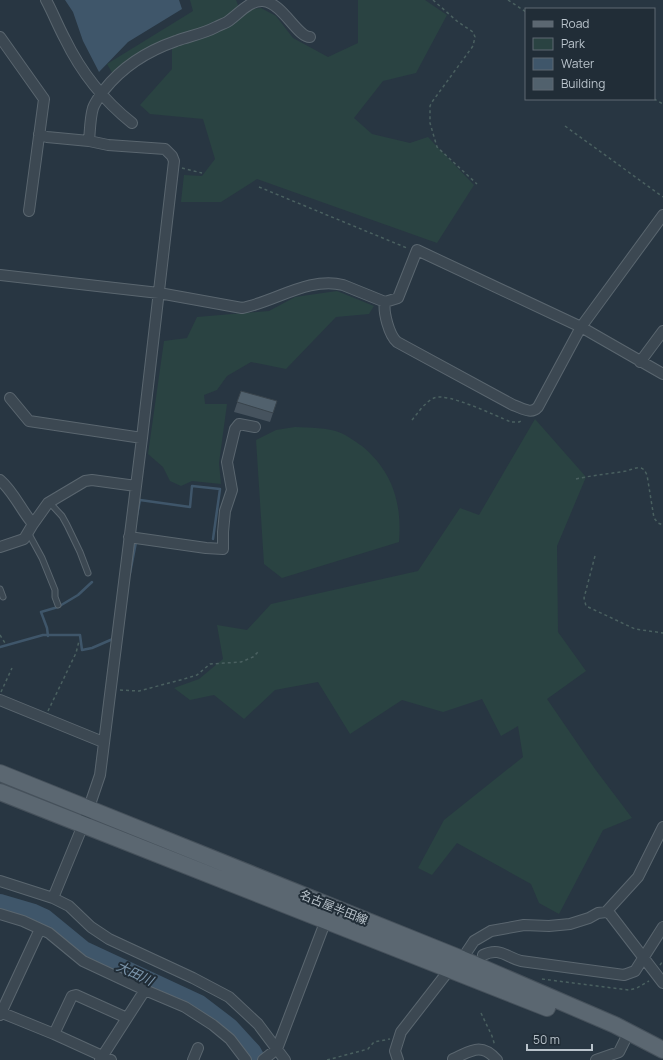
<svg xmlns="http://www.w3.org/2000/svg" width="663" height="1060" font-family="Manrope,'Noto Sans JP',sans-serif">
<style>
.green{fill:#2a4342}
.water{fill:#3f566a}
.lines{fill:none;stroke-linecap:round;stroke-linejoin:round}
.stream{stroke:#3f566a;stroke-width:2.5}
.river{stroke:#3f566a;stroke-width:16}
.service-casing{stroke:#5a666f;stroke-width:7}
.minor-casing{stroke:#5a666f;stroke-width:12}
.primary-casing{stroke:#46515b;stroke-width:18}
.path{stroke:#4a6060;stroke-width:1.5;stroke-dasharray:3 3;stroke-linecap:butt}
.service{stroke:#3c4852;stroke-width:5}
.minor{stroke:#3c4852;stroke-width:10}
.primary{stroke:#5b6771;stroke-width:16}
.wall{fill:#46535e}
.building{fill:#51616d;stroke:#39444c}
.labels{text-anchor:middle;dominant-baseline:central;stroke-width:4;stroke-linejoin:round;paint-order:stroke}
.street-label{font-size:12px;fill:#b9c3cb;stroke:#212d37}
.water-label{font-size:13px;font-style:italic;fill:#7c96ac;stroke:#212d37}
</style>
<rect width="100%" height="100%" fill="#283642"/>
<path class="green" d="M190,0h46l4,10 21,-2 15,8 17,22 35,19 30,-14v-43h67l22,15 -31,58 -33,8 -29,37 18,16 38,9 18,-6 46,48 -37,58 -180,-64 -36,23h-40l3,-27 18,1 13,-17 -12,-40 -53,-5 -10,-9 32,-36v-29l-58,36 -7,-12 86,-53z
M337,291l37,15 -5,8 -33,3 -50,52 -35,-7 -24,14 -10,14 -13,5 1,9h22l-8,59 2,21 -29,-3 -11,5 -11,-5 -7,-14 -15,-13 16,-113 23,-3 10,-21 72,-6 26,-14z
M535,419l51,58 -29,69 1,86 28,39 -39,28 48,70 37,49 -29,12 -44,84 -20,-11 -8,-19 -74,-41 -25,32 -14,-7 26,-48 79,-63 -5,-31 -17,10 -19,-37 -39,13 -41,-12 -52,34 -32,-52 -43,8 -31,29 -30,-24 -24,5 -16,-12 25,-9 24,-20 -6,-34 30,5 24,-26 147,-33 42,-63 19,7z
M295,427c15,1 32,0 46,6 7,3 15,9 21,13 31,26 40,57 37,96l-117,36 -18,-14 -8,-124 20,-10z"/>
<path class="water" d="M65,0h114l3,9 -54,33 -29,30 -16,-31 -10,-29z"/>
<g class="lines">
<path class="stream" d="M137,515l3,-15 50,7 2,-21 28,3 -7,50
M130,573l6,-31
M48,636l-1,-8 -6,-16 17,-5 20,-12 14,-13
M0,647l43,-12h37l2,15 10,-2 23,-10"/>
<path class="river" d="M0,902l34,10 11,5 39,32 116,54 30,23 23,25 5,9"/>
<defs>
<path id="service" d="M49,502l13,14 5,9 13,27 8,21
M26,534l4,2 12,22 13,32v7l3,8
M0,589l3,8"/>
<path id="minor" d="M46,0c7,13 12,26 19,39 16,33 38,61 67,84
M0,37l44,62 -15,112
M39,134l8,3 42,4 19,4 57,4 7,7 2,5 -32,277 -42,337 -17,50 -30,73
M89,141c1,-10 1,-23 4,-33 2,-6 7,-12 11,-18 19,-24 43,-39 72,-49 13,-5 27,-7 40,-14 4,-2 7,-3 11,-5 11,-7 22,-22 36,-21 20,2 34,36 47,36
M0,275l159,18 83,15c32,-6 68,-32 101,-23l42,17 13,-4 19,-48 164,77 82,47
M385,302c-2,10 4,33 12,40l116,63c9,3 18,10 25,2l43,-80 82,-112
M640,362l23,-31
M10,398l19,23 113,17
M0,480c14,12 21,30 33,44l-9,15 -24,8
M33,524l15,-21 37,-22 7,-1 44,6
M129,537l77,11 17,1v-17l2,-21 7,-21 -5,-28 8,-33 4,-5 16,3
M0,700l103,42
M0,881l53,17 16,8 22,21 18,12 84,39 36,19 29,27 27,36
M606,912l4,2 53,69
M0,914l23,7 26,12 34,28 62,29 40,17 28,18 17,14 16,21
M483,955c17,-8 23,2 38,6l103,14 11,-4 28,-44
M0,1012l54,22 57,26
M0,1015l40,-86
M54,1034l18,-38 4,-1 51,23
M453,1059c18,-8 28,-17 44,1
M100,1060l45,-70
M193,1060l5,-12
M263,1060l14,-11 49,-129
M398,1060l-3,-9 6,-19 49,-63 12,-10 12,-18 17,-10 33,-6 25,1 21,-2 19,-6 9,-5 8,-1 32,-35 25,-50
M596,1060l23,-8 6,-12"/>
<path id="primary" d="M0,773l462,186 153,66 48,25
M0,792l547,216"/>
</defs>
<use href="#service" class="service-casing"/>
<use href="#minor" class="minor-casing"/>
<use href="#primary" class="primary-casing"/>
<path class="path" d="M433,0l25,22 15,10 2,5 -2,9 -41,56 -2,4v17l7,24 40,37
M508,0l18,12
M654,99l9,5
M565,126l98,71
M182,168l20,5
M259,187l148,61
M412,420c6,-7 13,-18 22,-22 13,-6 62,18 77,24h8l4,-2
M576,479c17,-4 33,-5 50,-8 5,-1 9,-4 15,-3 3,1 4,3 6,7l7,43 4,5 5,2
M595,556l-11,42 2,8 49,23 28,4
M0,635l5,8
M120,690l19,1 45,-12 13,-4 13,-11 31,-2 12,-5 6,-6
M1,692l11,-24
M48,711l28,-58 3,-12
M660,965l3,-4
M542,979l87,11 8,-2 12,-7
M481,1013l11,23 3,10
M327,1060l41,-11 6,-7 16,-3"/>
<use href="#service" class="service"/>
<use href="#minor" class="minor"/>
<use href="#primary" class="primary"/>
</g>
<path class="wall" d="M241,391l32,22 -3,9 -36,-10z"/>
<path class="building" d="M241,391l36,10 -4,12 -36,-11z"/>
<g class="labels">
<g class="street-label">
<text transform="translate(334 907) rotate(22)">名古屋半田線</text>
</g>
<g class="water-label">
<text transform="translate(135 973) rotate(25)">大田川</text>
</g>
</g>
<rect x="525" y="8" width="130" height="92" fill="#212d37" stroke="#5e6972"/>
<rect x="533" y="21" width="20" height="6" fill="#5b6771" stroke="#5e6972"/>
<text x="561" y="28" font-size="12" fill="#b9c3cb">Road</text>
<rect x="533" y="38" width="20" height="12" fill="#2a4342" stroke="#5e6972"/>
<text x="561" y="48" font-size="12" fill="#b9c3cb">Park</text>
<rect x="533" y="58" width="20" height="12" fill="#3f566a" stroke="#5e6972"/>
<text x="561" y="68" font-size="12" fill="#b9c3cb">Water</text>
<rect x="533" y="78" width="20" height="12" fill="#51616d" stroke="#5e6972"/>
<text x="561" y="88" font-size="12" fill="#b9c3cb">Building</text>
<path d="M527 1044v6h65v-6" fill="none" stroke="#b9c3cb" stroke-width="2"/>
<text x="533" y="1044" font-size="12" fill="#b9c3cb" stroke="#212d37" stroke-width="3" paint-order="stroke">50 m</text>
</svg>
